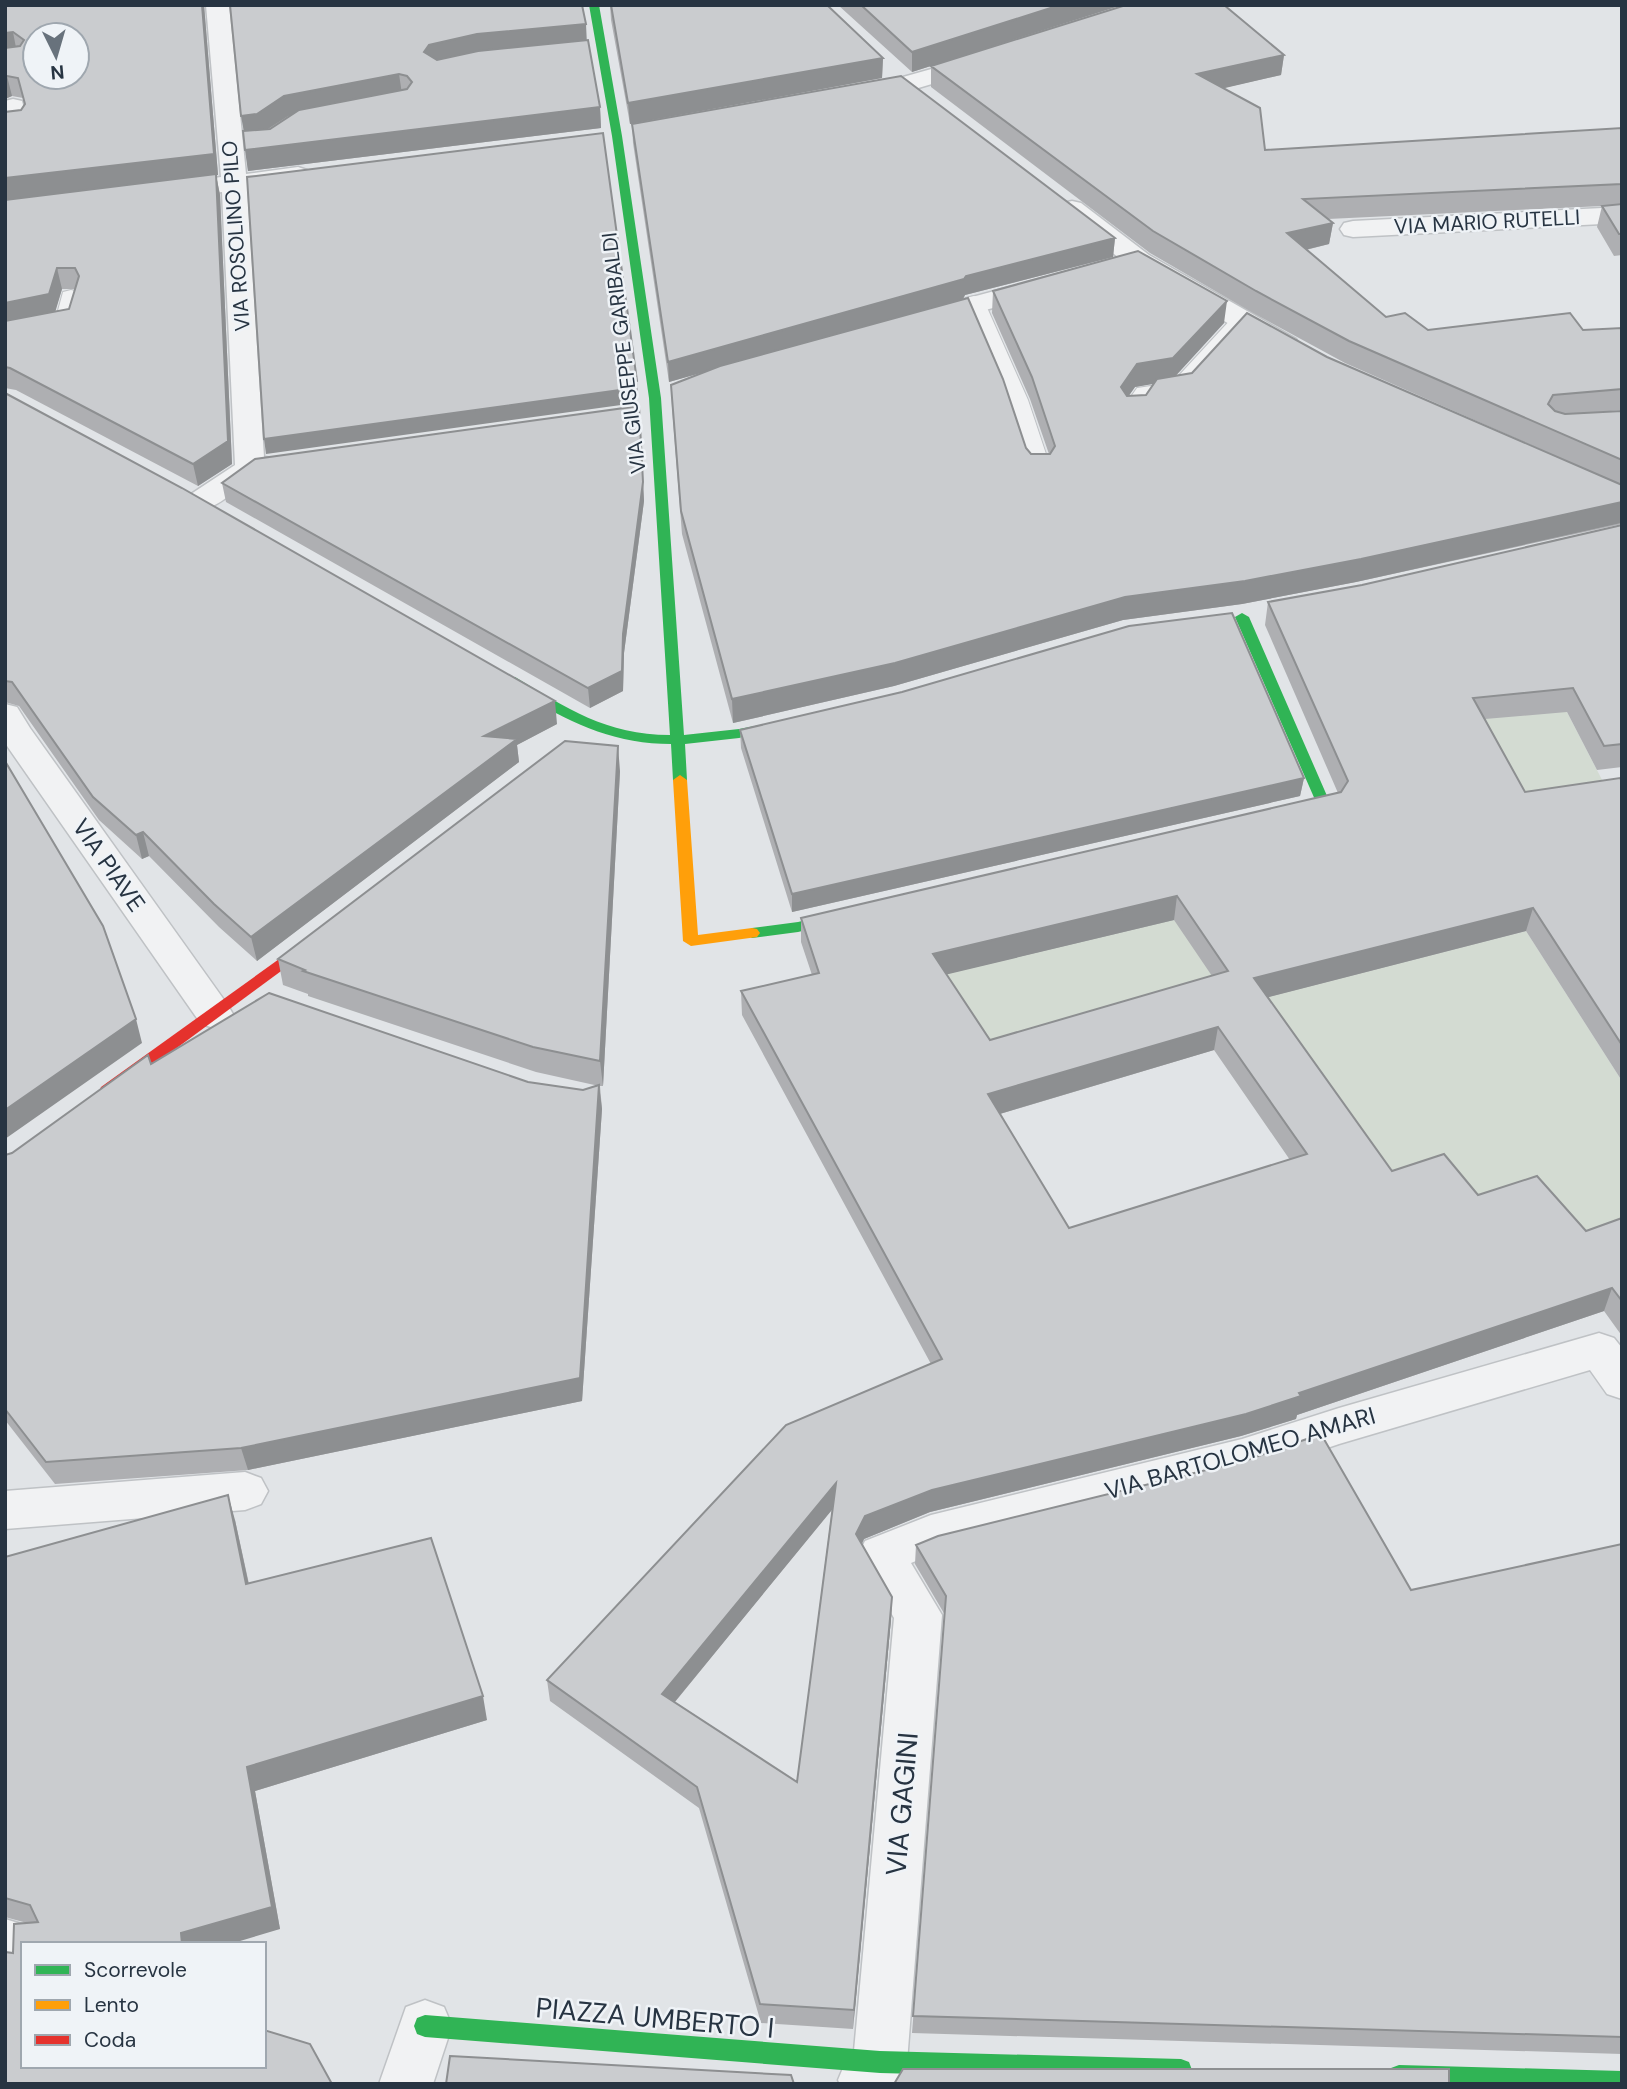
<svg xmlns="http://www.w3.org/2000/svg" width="1627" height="2089" font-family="'DM Sans',sans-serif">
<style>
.green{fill:#d3dbd2}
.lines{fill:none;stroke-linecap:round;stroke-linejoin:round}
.lane-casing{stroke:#bfc2c5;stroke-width:2}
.street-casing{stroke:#bfc2c5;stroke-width:3}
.lane{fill:#f1f2f3;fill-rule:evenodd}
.street{fill:#f1f2f3;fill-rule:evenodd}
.fast{fill:#30b455;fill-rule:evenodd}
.slow{fill:#ff9f0a;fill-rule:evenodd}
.jam{fill:#e5322d;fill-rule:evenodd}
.wall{fill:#aeafb2;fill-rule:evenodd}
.shaded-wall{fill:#8d8f91}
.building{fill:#cacccf;stroke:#8d8f91;stroke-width:2;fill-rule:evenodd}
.labels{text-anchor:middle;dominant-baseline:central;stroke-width:5;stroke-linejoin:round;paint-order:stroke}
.far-street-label{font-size:21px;fill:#273442;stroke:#eff3f7}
.street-label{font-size:24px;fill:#273442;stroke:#eff3f7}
.near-street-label{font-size:28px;fill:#273442;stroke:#eff3f7}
</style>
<rect width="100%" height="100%" fill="#e1e4e7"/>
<path class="green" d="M1555,689l58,112 -94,14 -47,-95z
M1161,887l63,107 -237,70 -55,-87 197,-47z
M1526,931l96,150v158l-236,-44 -136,-194z"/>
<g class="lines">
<defs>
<path id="lane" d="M71,290l8,2 3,5 -8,31 -69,15v-14l51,-11 7,-26z
M974,296l8,2 3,5 43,97 23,69 -3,5 -9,2 -9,-2 -3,-5 -23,-69 -41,-97 3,-5z
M1241,315l8,2 3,5 -65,72 -34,5 -12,17h-16l-4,-5 16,-23 35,-5 61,-66z"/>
<path id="street" d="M206,5h23l17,169 52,-7 9,3 4,5 -4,5 -60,9 17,268 17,2 4,6 -4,6c-7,2 -16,2 -23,5 -24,10 -41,40 -70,32l-4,-6 4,-6 47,-31 -13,-273 -55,7 -9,-3 -4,-5 4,-5 63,-9z
M981,55l8,2 4,5 -4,5 -74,22 -55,10 -9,-2 -3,-5 3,-5 52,-10z
M13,99l9,2 6,22 -3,5 -20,4v-31z
M1072,201l9,2 68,52 147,84 4,6 -4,6 -10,2 -10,-2 -145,-84 -68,-52 -4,-6 4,-6z
M1622,207v16l-269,14 -9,-2 -4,-6 4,-6 9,-2z
M1043,278l10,2 4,6 -4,6 -131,35 -10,-2 -4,-6 4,-6z
M5,704l12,3 13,21 197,276 6,10 -6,10 -13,4 -13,-4 -196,-281z
M1599,1333l15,5 8,10v51l-15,-5 -17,-24 -251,74 -97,33 -306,76 -25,10 31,52 -35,447 -10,22h-57l-2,-4 8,-19 8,-10 40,-433 -36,-63 7,-14 66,-26 311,-76 97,-31z
M245,1472l16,6 7,13 -7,13 -16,6 -240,19v-38z
M5,1919l36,11 6,14h-24v29l-18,-4z
M425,2000l19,7 8,19 -19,58h-54l27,-77z"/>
</defs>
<use href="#lane" class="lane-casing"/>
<use href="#street" class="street-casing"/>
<use href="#lane" class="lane"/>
<use href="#street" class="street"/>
<path class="fast" d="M589,5h10l23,131 39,262 23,337 55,-6 52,-10 7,4 -7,4 -52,11 -54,6 2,36 -7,5 -7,-5 -2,-36c-52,0 -97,-18 -140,-46 -9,-5 -21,-10 -28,-18l2,-3h10c52,31 91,58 155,58l-21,-337 -37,-262z
M1242,613l7,4 82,188 -2,3 -49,12 -7,-5 2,-3 41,-10 -81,-185z
M853,909l7,5 -2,4 -60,14 -46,6 -8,-5 8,-5 46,-6z
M425,2015l455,36 301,8 8,3 3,8 -3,8 -8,3 -301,-8 -455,-36 -8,-3 -3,-8 3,-8z
M1399,2065l223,6v13h-231l-3,-8 3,-8z"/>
<path class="slow" d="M680,775l7,5 11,155 54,-7 5,1 3,4 -3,4 -66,9 -8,-5 -10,-161z"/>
<path class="jam" d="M321,929l8,5 -3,4 -213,157h-12l-2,-4 2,-4z"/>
</g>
<path class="wall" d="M5,5h199l14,170h-2l4,20 12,269 -34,22 -182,-96 -11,-2v-276l16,-2 3,-5 -1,-7 -11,-2 -7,3zM62,289h13l-6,20 -14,2z
M230,5l357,35 13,67 1,21 -353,43z
M610,5h217l56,53 -1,20 -252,46 -19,-104z
M838,5h284l-210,67z
M1284,55l-3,20 -58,13 42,62 357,-22v127l-8,1 -17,-29 5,-21 -274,13 5,4 -4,21 -23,6 80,67 42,13h155l39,-2v82l-23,2 23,-1v113l-266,58 -114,22 -119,16 -229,66 -161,37 -51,-189 -10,-126 -1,-23 39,-15 -41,12 -36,-239 -1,-19 483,114 -2,19 -148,38 -2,4 -109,30 172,119 5,6h18l-19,-55 -38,-86 1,-22 231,32 -49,53 152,-19 265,115 -247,-109 -92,-50 -103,-60 -219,-166v-21zM1154,383l-8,12 -18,1 7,-9z
M5,393l552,331 -40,21 2,17 -262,199 -38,-34 -70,-71 -7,3 -43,-39 -80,-114 -14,-4z
M639,406l5,95 -20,152 -1,38 -33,17 -364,-206 -4,-19z
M1622,525v242l-25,3 -30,-58 -82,7 40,73 97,-11v300l-96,-150 -258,66 124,174 86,24 108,36 36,-13v118l-18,-25 -307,104 -1,4 -55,17 -311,76 -66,27 -2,5 30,53 -1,22 -38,410 -92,-6 -62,-215 -149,-107 -3,-21 384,-316 -189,-349 -1,-24 71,-16 -11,-33v-24l537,-125 -73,-168 3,-23 94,-17zM1174,920l38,56 -222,64 -44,-66zM1214,1050l76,110 -221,68 -69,-114zM832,1509l-35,273 -122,-80z
M740,730l564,48 -4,18 -508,116 -51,-164z
M620,771l-17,315h-3l2,23 -20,292 -334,69 -193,14 -50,-64v-265l7,-2 139,-89 377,18 55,8 16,-4 -63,-14 -228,-76v-2l-25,-9 -5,-26z
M235,1520l14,64 238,136 -232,71 25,138 -257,15 -10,9 14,-30 -22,-6v-360z
M1622,1544v510l-710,-21 33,-418 -30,-51 1,-19 495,45z"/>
<path class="shaded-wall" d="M202,5h2l14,170h-2l4,20 12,269 -34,22 -5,-22 23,-289 -211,25v-22z
M1060,5h62l-210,67v-20z
M586,24l1,21 -156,20 -7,-13 5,-7 48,-11z
M13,32l4,21 -12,1v-21z
M1284,55l-3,20 -86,20 2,-21z
M883,58l-1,20 -252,46 -2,-21z
M399,74l3,20 -114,22 -28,18 -15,3 -4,-21 43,-20z
M5,76h2l5,20 -7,3z
M600,107l1,21 -353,43 -3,-21z
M1333,223l-4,21 -45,11 3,-22z
M1115,238l-2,19 -148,38 -2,4 -294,83 -1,-20 298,-86z
M57,268l5,21 -8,27 -49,10v-23z
M1227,301l-3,22 -53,58 -36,6 -16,23 2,-23 16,-23z
M637,381l1,15 -17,9 -355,49 -2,-15z
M643,482l1,19 -20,152 -1,38 -33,17 -2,-20 35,-54z
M1622,502l-1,21 -265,59 -114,22 -119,16 -229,66 -161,37 -1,-24 393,-102z
M555,701l2,23 -40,21 2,17 -262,199 -6,-24 233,-201z
M618,746l2,25 -17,315 -3,-25z
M1304,778l-4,18 -508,116v-18z
M143,832l6,24 -7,3 -6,-24z
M1177,896l-3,24 -242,58 1,-24z
M1533,908l-7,23 -276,71 4,-24z
M136,1019l6,24 -137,96v-29z
M1218,1027l-4,23 -228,68 2,-24z
M599,1085l3,24 -20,292 -334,69 -7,-22z
M1612,1288l-8,23 -307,104 -1,4 -55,17 -311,76 -66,27 -8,17v-22l9,-18 67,-26 367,-97z
M836,1483v22l-172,210 -2,-21z
M228,1495l7,25 19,89 -8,-25z
M892,1597l-1,22 -38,410 1,-19z
M483,1696l4,24 -232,71 25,138 -50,15h-48l-1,-11 66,-166z"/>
<path class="building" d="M5,5h197l12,149 -209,24v-66l16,-2 4,-6 -7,-26 -11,-2h-2v-28l15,-2 4,-6 -11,-8 -8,1zM35,35h42v42h-42z
M230,5h352l4,19 -109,10 -48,11 -5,7 13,8 41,-9 110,-11 12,67 -355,43 -2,-19 27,-2 29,-19 108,-21 5,-7 -5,-6 -8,-2 -115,22 -27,18 -16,2z
M611,5h216l56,53 -255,45z
M861,5h199l-148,47z
M1126,5h98l60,50 -87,19 63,34 5,42 357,-22v56l-319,15 30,24 -46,10 99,84 19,-4 23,17 142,-17 13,17 39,-2v61l-69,6 -5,9 7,7 10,3 57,-3v49l-273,-119 -93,-50 -103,-60 -222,-165z
M901,76l214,162 -149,38 -2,3 -296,83 -36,-238z
M603,133l34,248 -17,9 -356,49 -17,-262z
M216,174l12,267 -35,23 -183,-96 -5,-1v-46l64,-12 10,-33 -4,-8h-18l-8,26 -44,9v-103z
M1622,204v30h-3l-17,-28z
M1138,251l89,50 -54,57 -36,6 -16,23 6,9 19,-1 11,-16 35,-6 55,-60 80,44 295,128v17l-261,57 -116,22 -120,16 -230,66 -163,36 -51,-188 -10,-126 49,-19 248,-68 35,81 23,69 5,6h19l5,-8 -23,-69 -39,-86z
M5,393l177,95 373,213 -71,35 33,3 -266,198 -37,-33 -71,-72 -7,3 -43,-38 -81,-115 -7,-1z
M639,406l4,76 -20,152 -1,37 -34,17 -366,-205 33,-24z
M1622,525v219l-18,2 -31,-58 -100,10 52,94 95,-14 2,3v264l-89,-137 -279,70 138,193 52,-17 34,41 59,-19 49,55 36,-13v83l-10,-13 -313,105 2,3 -55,18 -314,76 -67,26 -9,18 36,63 -38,413 -94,-6 -63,-217 -150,-107 239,-255 156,-66 -201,-368 78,-18 -18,-55 540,-126 7,-11 -80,-179 94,-17zM1177,896l51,75 -238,69 -57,-86zM1218,1027l89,127 -238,74 -81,-134zM836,1483l-39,299 -135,-88z
M1232,613l72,165 -512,116 -52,-164 162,-38 227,-66z
M565,741l53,5 -18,315 -67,-14 -230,-76 2,-1 -27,-11z
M5,761l98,165 33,93 -131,91z
M269,993l259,89 55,8 16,-5 -19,293 -339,70 -195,14 -41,-53v-254l7,-2 136,-98 3,9z
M1321,1434l90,156 211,-46v493l-709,-21 33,-420 -30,-51 22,-9 309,-76z
M228,1495l18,89 185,-46 52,158 -236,71 25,140 -91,26 1,11h-159v122h241v-36l46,14 22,40h-327v-132l8,1 1,-29 24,-2 -8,-17 -25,-7v-341z
M450,2056l341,19 3,9h-348z
M903,2069h546v15h-555z"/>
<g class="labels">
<g class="far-street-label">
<text transform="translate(1487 222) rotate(-3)">VIA MARIO RUTELLI</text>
<text transform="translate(236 236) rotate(-94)">VIA ROSOLINO PILO</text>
<text transform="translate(624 353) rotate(-97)">VIA GIUSEPPE GARIBALDI</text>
</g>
<g class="street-label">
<text transform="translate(109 865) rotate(55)">VIA PIAVE</text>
<text transform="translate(1240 1453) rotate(-16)">VIA BARTOLOMEO AMARI</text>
</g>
<g class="near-street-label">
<text transform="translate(902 1804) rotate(-85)">VIA GAGINI</text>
<text transform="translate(655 2018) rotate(5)">PIAZZA UMBERTO I</text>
</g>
</g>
<rect width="1627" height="2089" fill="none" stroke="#273442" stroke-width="14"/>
<rect x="21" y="1942" width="245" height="126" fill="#eff3f7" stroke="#9fa7af" stroke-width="2"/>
<rect x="35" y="1965" width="35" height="10" fill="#30b455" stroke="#9fa7af" stroke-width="2"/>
<text x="84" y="1977" font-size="21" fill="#273442">Scorrevole</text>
<rect x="35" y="2000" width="35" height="10" fill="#ff9f0a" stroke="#9fa7af" stroke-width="2"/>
<text x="84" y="2012" font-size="21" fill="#273442">Lento</text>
<rect x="35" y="2035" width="35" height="10" fill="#e5322d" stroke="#9fa7af" stroke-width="2"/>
<text x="84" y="2047" font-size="21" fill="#273442">Coda</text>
<g transform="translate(56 56) rotate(175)"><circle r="33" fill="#eff3f7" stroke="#9fa7af" stroke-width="2"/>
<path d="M0-5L12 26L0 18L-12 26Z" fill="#68727c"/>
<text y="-10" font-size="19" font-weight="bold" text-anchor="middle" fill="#273442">N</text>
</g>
</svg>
